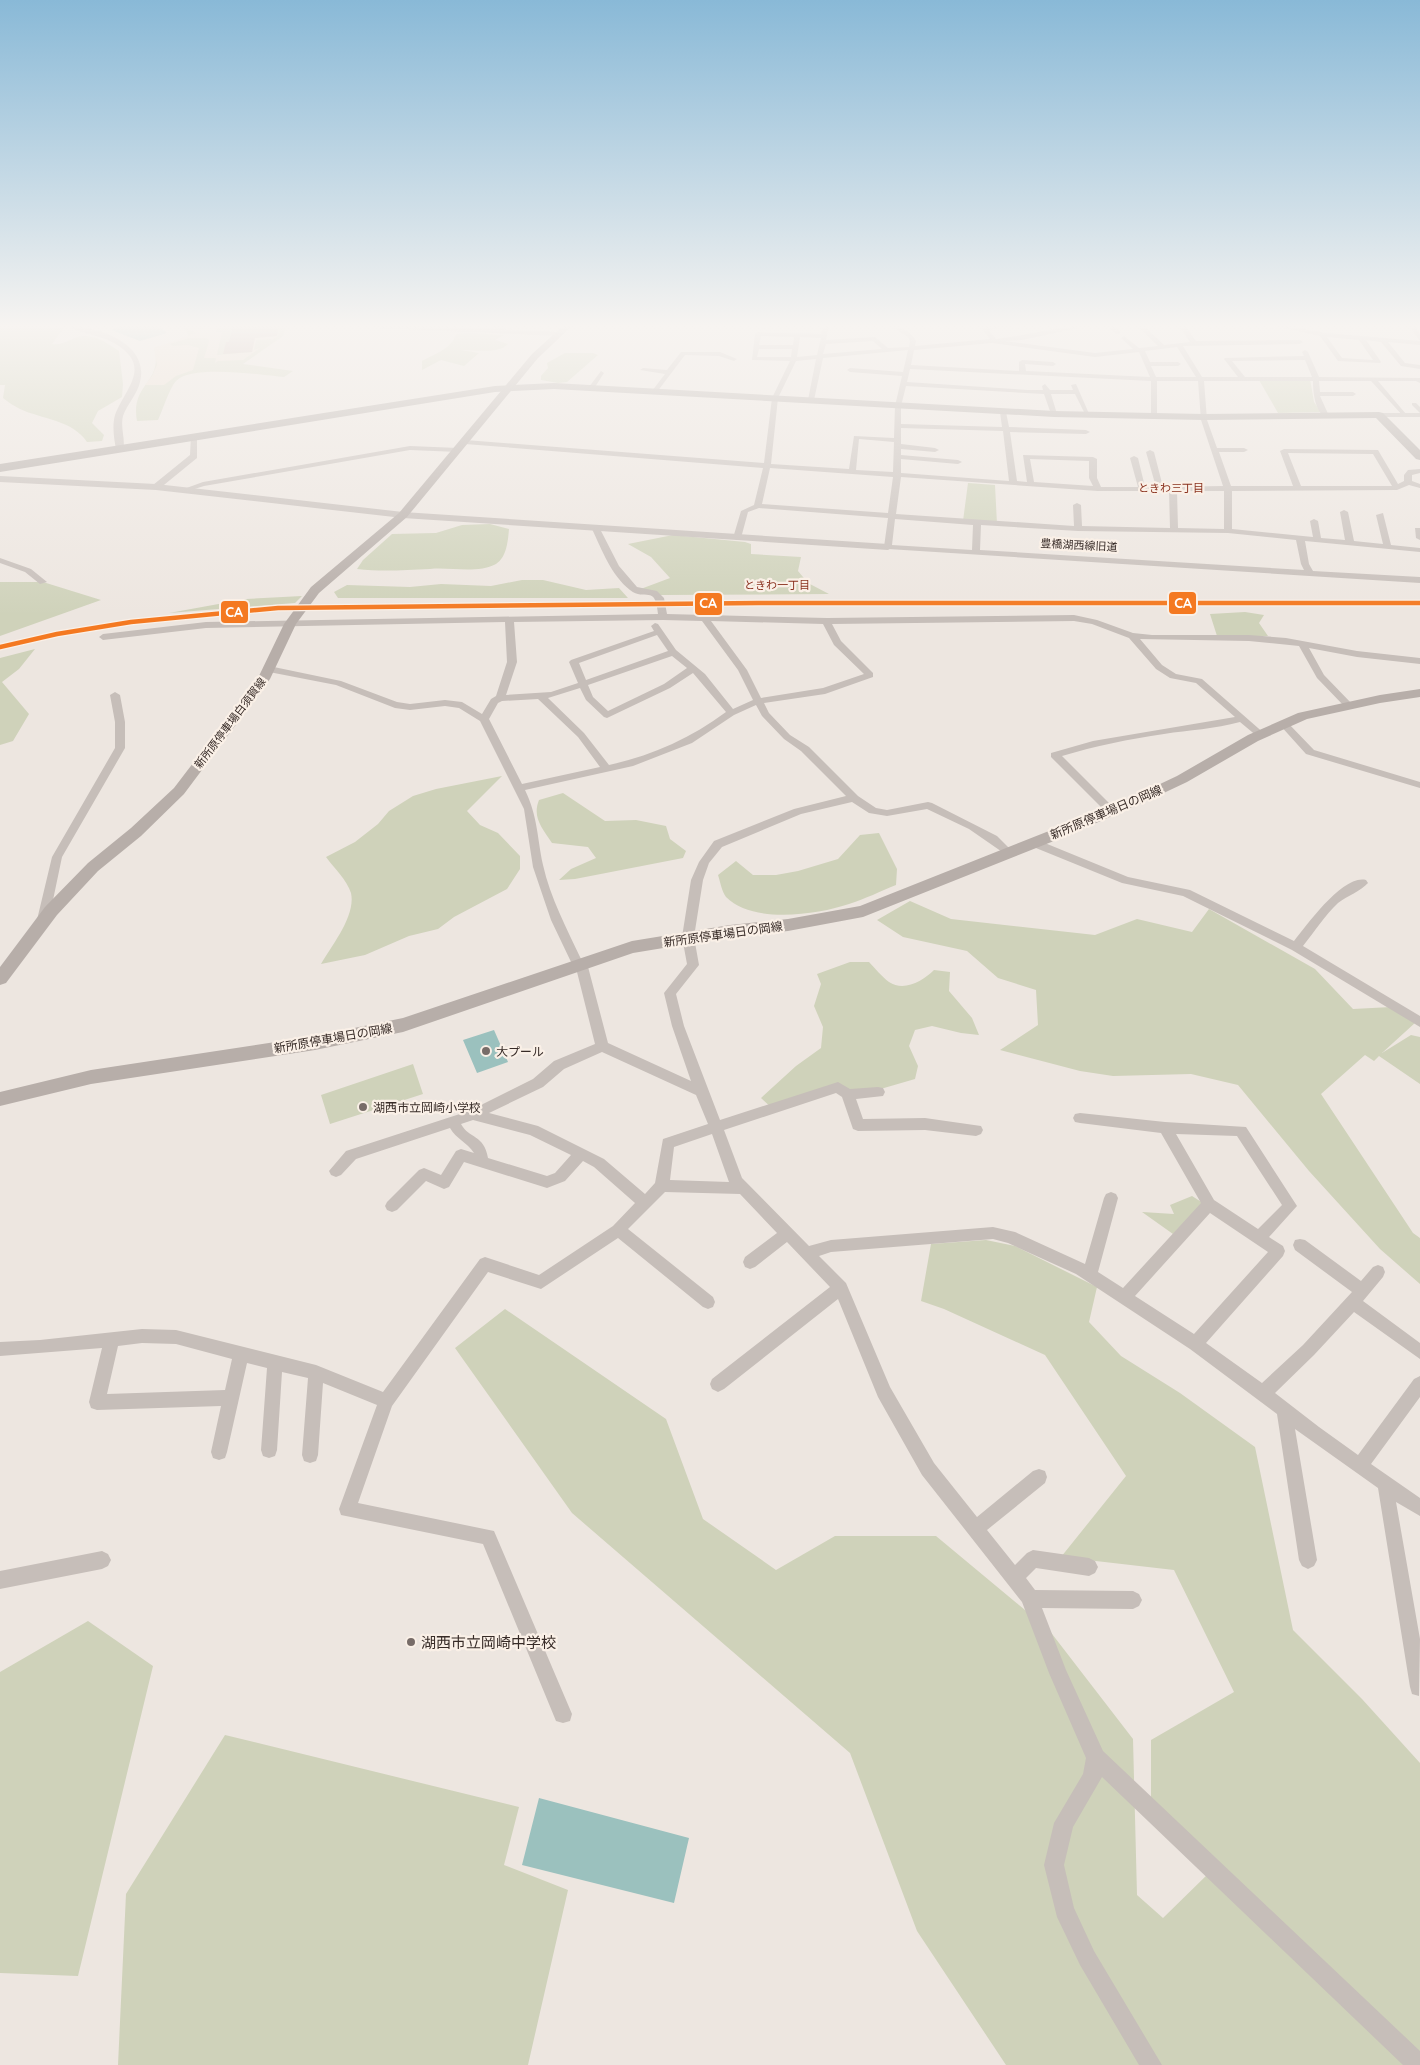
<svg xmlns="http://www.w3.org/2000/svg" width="1420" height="2065" font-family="Quicksand,'Noto Sans JP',sans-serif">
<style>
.green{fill:#cfd2ba}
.plaza{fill:#ecddcf}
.water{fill:#9bc1be}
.building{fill:#c1a8a1}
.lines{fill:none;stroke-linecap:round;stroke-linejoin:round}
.minor{fill:#c6beb9;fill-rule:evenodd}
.tertiary{fill:#c6beb9;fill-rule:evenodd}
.secondary{fill:#b7aea9;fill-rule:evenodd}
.primary{fill:#b5ada8;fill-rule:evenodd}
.rail-1-casing{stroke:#faf0e7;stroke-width:7}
.rail-1{stroke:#f47921;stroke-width:4.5}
.poi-dot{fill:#776c68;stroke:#faf0e7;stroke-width:2}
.labels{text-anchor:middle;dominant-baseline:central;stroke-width:4.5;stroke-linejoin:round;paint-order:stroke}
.far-neighbourhood-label{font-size:11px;fill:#89301d;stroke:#faf0e7}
.far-street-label{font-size:11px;fill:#372b27;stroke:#faf0e7}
.street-label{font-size:12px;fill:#372b27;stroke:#faf0e7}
.poi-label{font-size:12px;fill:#372b27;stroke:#faf0e7;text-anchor:start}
.near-poi-label{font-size:15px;fill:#372b27;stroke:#faf0e7;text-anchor:start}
.line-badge{stroke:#faf0e7;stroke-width:2}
.badge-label{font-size:14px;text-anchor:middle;font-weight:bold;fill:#fff}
</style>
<rect width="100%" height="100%" fill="#ede6e0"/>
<path class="green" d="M0,326h50l13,3 -11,15c12,2 20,-7 31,-8 13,-1 26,8 36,15l4,33 -1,13 -24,14 -6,12 12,12 -2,6 -15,1c-14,-22 -46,-23 -67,-33 -6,-3 -12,-7 -17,-11l2,-13h-5z
M178,326h109l-4,10 -40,28 50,7 -9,6c-22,-2 -93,-13 -108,4 -7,8 -13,28 -18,39l-21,1c-7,-38 27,-38 17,-73l35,-11 -4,-8z
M470,333l34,2 -9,5 13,4c-11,11 -33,5 -47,6l18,3 -15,13 -23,-6 -19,10v-9c12,-7 30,-12 34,-27z
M565,353h28l5,2 -31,27 -9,1 -17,-3v-4l7,-8 -1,-5z
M1310,379l4,23 7,10 -43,1 -19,-33z
M968,483l27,2 2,39 -34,-3z
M490,524l19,5c-1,11 -2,28 -13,35 -19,10 -45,3 -66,5 -26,1 -47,3 -73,0l6,-9 29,-26 44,-1 26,-8z
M673,535l72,7 6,2v10l50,3 -3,14 10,12 21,11 -170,1 -21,-5 32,-12 -19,-21 -23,-13z
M522,580h21l43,10 33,-2 9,10h-290l-4,-6 13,-7 63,2 31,-3 50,2z
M0,582h43l58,18 -101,36z
M302,596l-7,7 -126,10 77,-14z
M1245,612l19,3 -5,8 9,13h-51l-7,-22z
M35,649l-16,20 -17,13 27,32 -16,27 -13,4v-87z
M502,776l-35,35 13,14 18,8 22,23v13l-13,20 -53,28 -16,12 -29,7 -44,19 -44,9c11,-19 35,-48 30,-71 -4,-13 -17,-25 -25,-36l29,-15 23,-18 11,-13 24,-15 23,-7z
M563,793l42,28 31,-1 30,6 4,13 16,12 -3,7 -108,21 -16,1 12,-11 25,-11 -8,-11 -36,-4c-10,-15 -20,-26 -13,-43z
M879,833l18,36 -1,16c-15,6 -31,14 -47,19 -33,11 -96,20 -123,-7 -4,-5 -6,-16 -8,-22l18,-14 17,14h23l22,-4 40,-12 22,-24z
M910,901l41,18 144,16 42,-16 55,13 17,-23 106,60 38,40 38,-2 25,15 -34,31 29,-18 9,2v47l-41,-28 -5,5 -9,-6 -44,39 92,139 7,5v46l-40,-35 -71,-78 -71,-86 -47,-11 -78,2 -33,-5 -80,-21 38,-25 -2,-35 -38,-12 -31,-27 -64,-14 -26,-17z
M850,962h19c6,6 13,15 20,20 15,10 34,-1 45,-12l16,2 -1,19 23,27 7,17 -18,-2 -29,-7 -17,4 -6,16 9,20 -3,13 -31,9 -51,5 -60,16 -12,-11 35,-32 25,-18 2,-21 -9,-21 7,-22 -4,-10z
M413,1064l10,30 -93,30 -9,-29z
M1192,1196l11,7 -30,31 -31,-22 32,2 -4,-9z
M986,1240l29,6 82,41 -8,35 32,34 59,37 75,54 38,183 69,69 58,64v302h-414l-89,-134 -67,-178 -278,-240 -117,-165 50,-39 161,110 37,100 73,51 59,-34h101l113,94 84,109 4,156 26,23 47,-46 -59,-62v-70l83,-48 -60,-122 -113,-13 65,-81 -81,-121 -101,-46 -23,-8 10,-57z
M88,1621l65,45 -75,310 -78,-3v-301z
M225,1735l294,72 -15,58 64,25 -40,175h-410l8,-171z"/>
<path class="plaza" d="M183,326l18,3 5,-3h12l-2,6h6l-5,23 35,-3 2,-12 -13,-1 35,-3 4,-10 -2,10 -6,4 -1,-1 -15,1 -2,10 6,-2 -17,12 -25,1 -3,2 1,-5h-12l4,-13 1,-5 -3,-2h-17l-19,6 3,2 15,-1 11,3 -6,22 -17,6 -12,9h-19l7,-9 5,-11 -3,-17 42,-15z"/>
<path class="water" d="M120,326h38l9,7 -27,8 -29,-11z
M494,1030l14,32 -31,11 -14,-33z
M539,1798l150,40 -15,65 -152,-38z"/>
<path class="building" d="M233,326h46l-2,10 -22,2 -3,14 -29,2 3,-12h3z"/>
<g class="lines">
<path class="minor" d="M493,326h7l8,7 -5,1z
M823,326h6l-3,14 49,-3 13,11 21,-1 1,-6 -2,-4 -17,-11c11,0 20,6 25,15l-1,5 75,-7 -10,-13h31l-22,4 7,9c30,-3 61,-13 92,-13l-66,14 -17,1 90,12 38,-4 -12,-11 3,-2 15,12 19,-2 -21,-20h7l20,19 26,-3 -11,-16h6l11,15 104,-1 3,2 -3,2 -117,2 19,31h36l-14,-18 1,-1 79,-2 -2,-4 3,-2 3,2 11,25 101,1v5l-4,-2h-38l28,33 1,1 -3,2 -33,-36h-52l1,11h33l3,2 -3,2h-33l9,20 -3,2c-11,-7 -13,-25 -13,-37h-109l3,39 10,28h27l4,2 -4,2h-25l12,34h62l-13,-35 4,-2 94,1 20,34 6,-3v-6l4,-5 12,-1v4l-8,2v6l8,3v4l-11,-3 -12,5 -165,1v38l81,8 -3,-16 4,-2 4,2 3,17 24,2 -5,-28 4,-2 4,2 6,29 29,3 -7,-29 7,-2 8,32 29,3v4l-115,-11 4,23 4,7 107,6v6l-532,-34 -4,-2 4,-29 -129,-10 -11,4 -7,26 -4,2 -4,-2 8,-27 13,-6 9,-37 -298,-24 -4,-2 4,-2 299,23 8,-65 18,-37 -38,-1 3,-26 3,-2 63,2zM761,336l33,1 -1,8h-34zM800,337l21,1 -4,17 -20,2zM873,341l9,8 -59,5 3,-10zM992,343l103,14 44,-5 11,25 -124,-6 -1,-7 28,2 3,-2 -3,-2 -31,-2 -3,2v9l-108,-6 3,-15zM1177,347l19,30h-40l-5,-11h27l3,-2 -3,-2h-28l-5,-11zM759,349h33l-1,8h-34zM908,350l-5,22 -53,-4 -3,2 3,2 52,4 -7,30 -1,32 -40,-2 -5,33 -78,-5 7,-66 18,-37 20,-2 -8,41 3,2 3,-2 9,-42zM1305,360l7,17h-67l-13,-16zM910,369l241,12v35l3,2 3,-2v-35h41l3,39 22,66 -60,1 -9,-35 -4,-2 -4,2 10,35h-11l-7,-29 -4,-2 -4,2 8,29h-37l-4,-9v-19l-4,-2 -70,-2 4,27 -10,-1 -7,-49 76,2 4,-2 -4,-2 -77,-3 -3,-15 -3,-2 -3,2 2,15 -101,-3v-18l5,-20 138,8 7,20 3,2 3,-2 -6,-20h24l11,22h4l-14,-32 -5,1 2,5h-23l-5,-6 -3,2 1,4h-15l-121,-8zM901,428l102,3 6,50 -108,-8v-14l57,5 4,-2 -4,-2 -57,-5v-6l34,3 4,-2 -4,-2 -34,-4zM859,439l35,3 -1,30 -37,-2zM1288,453l85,1 19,32h-91zM1030,459l59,2v17l4,8 -59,-4zM770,468l123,9 -5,36 -126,-9zM901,477l197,14h71l1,37 -88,-2 -1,-21 -4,-2 -4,2 1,21 -178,-12zM1177,491h47v38l-46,-1zM895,519l78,6 -1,25 -80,-5zM981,525l97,6 150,2 68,7 5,24 3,6 -324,-20z
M1108,326h7l6,7 -5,1z
M1275,326h14l37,7 94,8v4l-32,-3 17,21 15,2v4l-19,-3 -20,-24 -15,-2 15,22 -1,1 -42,-2 -18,-25zM1327,337l32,3 14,20 -31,-2z
M1409,326h6l5,8v7z
M681,352h39l17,7 -3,2 -15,-5 -34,-1 -28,37h-4l-1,-1 13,-17 -25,-4 3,-2 24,2z
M601,371l3,2 -9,14 -5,1 -1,-1z
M1412,403h4l4,4v6l-8,-8z
M191,436l6,1v21l-38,31h-6v-4l37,-30z
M410,446l48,2 4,2 -4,2 -48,-2 -206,36 -19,6 -4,-2 22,-8z
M593,527h6l20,39 18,21 20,4 7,7 3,16 160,4 247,-3 23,5 36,13 19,2h97l37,3 71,13 63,7v6l-63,-7 -48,-9 15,27 29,30 -5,3 -3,-1 -28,-29 -18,-32 -50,-5 -109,-2 22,26 14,9 26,5 64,56 -5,3 -3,-1 -18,-15c-25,7 -51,8 -76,12 -35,5 -69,12 -102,22l52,52 1,2 -1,2h-8l-55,-55v-4l42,-12 142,-24 -39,-34 -26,-5 -14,-9 -27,-31 -37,-14 -18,-3 -242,3 9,17 32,32v4l-48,17 -61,9 5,10 21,22 19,12 49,49 18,12 11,2 41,-8 4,1 65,33 16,16 -5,4 -39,-27 -42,-20 -40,7 -18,-3 -17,-11 -51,12 -79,33 -13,16 -6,17 -9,57 5,28 -23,29 8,32 36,94 118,-38 12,7 28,-2 5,1 2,4 -2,4 -27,3 7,20 62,-1 56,8 2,4 -2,4 -5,2 -51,-6 -67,1 -5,-2 -11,-32 -6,-4 -112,37 18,48 67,68 22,-6 162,-13 22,5 70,32 19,-66 2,-4 5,-2 5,2 2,4 -20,74 25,16 78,-85 -40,-70 -81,-10 -5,-1 -2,-4 2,-4 5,-1 85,9 81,5 51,79 -28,31 14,9 2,5 -2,5 -77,87 56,40 41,-38 49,-53 -57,-42 -2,-5 2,-5 5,-1 5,1 56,41 12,-14 5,-2 5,2 2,5 -2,5 -20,24 57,42v16l-66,-47 -40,43 -39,38 44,34 39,28 56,-76 6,-3v21l-49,67 49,34v18l-24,-14 24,137 -1,57 -7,-2 -2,-7 -32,-199 -83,-59 22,131 -3,6 -6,3 -6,-3 -3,-6 -22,-146 -87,-65 -114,-75 -68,-31 -15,-4 -162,13 -12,4 27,27 44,104 44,76 43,54 56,-46 6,-2 6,2 2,6 -2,6 -58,47 28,35 12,-12 6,-3 56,8 6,3 3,6 -3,6 -6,3 -53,-8 -10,10 9,12 98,1 6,3 3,6 -3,6 -6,3 -91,-1 24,62 37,81 317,300v14h-17l-301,-288 -29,50 -9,38 10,43 20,43 68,114h-23l-59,-100 -23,-48 -13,-52 10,-42 29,-49 3,-16 -37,-85 -27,-71 -100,-127 -44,-78 -40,-98 -114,90 -6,3 -6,-3 -2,-5 2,-5 118,-92 -43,-45 -32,25 -5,2 -5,-2 -2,-5 2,-5 32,-24 -37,-39 -75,-2 -37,37 85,68 2,5 -2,5 -5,2 -5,-2 -85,-69 -77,51 -53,-17 -96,134 -34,97 136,28 78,183 -2,7 -7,2 -7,-2 -73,-177 -142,-29 -2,-6 38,-104 -54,-22 -5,72 -2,6 -6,2 -6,-2 -2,-6 6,-77 -26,-6 -5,78 -2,6 -6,2 -6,-2 -2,-6 6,-82 -20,-5 -20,89 -2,6 -6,2 -6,-2 -2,-6 10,-46 -124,4 -6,-2 -2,-6 13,-54 -102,8v-14l40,-2 102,-11 34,1 140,35 67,27 97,-133 5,-2 54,18 74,-49 22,-23 -41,-36 -11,-6 -18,20 -18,7 -83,-26 -15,25 -5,2 -18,-8 -29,29 -5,2 -5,-2 -2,-4 2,-4 32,-32 5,-2 17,7 15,-24 5,-2 13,4c-7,-11 -18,-14 -24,-25l-94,31 -15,16 -5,2 -5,-2 -2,-4 17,-20 123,-40 64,-32 21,-18 41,-17 -19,-76 -4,-4 -21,-44 -18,-53 -9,-58 -44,-88 -21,-13 -14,-2 -35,4 -15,-2 -59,-23 -67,-13 -5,-3 5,-3 72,15 56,21 13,2 35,-4 17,2 20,12 9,-15 5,-3 11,-34 -2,-40 -299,6 -103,12 -4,-3 4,-3 103,-12 452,-8c-3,-31 -13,-12 -28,-24 -19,-15 -28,-40 -38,-61zM663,620l39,1 36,49 15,30 -20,9 -28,-35 -29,-24 -18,-26 -3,-1 -4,3 3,5 -83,29 -2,2 9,21 -27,9 -45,3 11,-33 -3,-40zM711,621l112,3 11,21 30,29 -41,14 -62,10 -14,-28zM657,635l11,16 -82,29 -7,-17zM672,656l15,12 -23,16 -56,27 -15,-14 -5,-12zM693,673l33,39c-35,26 -75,44 -117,53l-25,-32 -36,-35 32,-10 6,12 18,17 3,1 63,-30zM538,699l40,38 22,30 -78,17 -33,-65 9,-16 4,-2zM756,705l6,11 22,23 17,12 45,45 -52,13 -80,32 -15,21 -8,18 -9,57 5,27 -23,29 8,33 19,55 -83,-38 -21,-80 -6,-4c-14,-30 -31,-62 -38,-94 -6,-28 -5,-48 -18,-75l108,-24 59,-23 42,-28zM602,1052l94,43 12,29 -45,15 -8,44 -10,11 -41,-35 -66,-33 -49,-13 54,-26 21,-18zM473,1120l57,15 41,20 -16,18 -8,3 -59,-18c-4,-24 -19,-19 -27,-34zM712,1134l17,48 -59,-2 4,-33zM1176,1134l61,2 45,69 -24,24 -44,-29zM1210,1213l58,39 -74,82 -59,-38zM142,1343l34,1 56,15 -7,31 -118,4 11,-48z
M1415,528h5v12l-4,-2z
M0,558l31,11 16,13 -7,2 -15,-12 -25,-9z
M115,692l5,3 5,27v26l-63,109 -14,67 -2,3h-8l-2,-3 16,-67 63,-109v-26l-5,-27z
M1284,721l3,1 27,28 106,32v6l-114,-34 -27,-30z
M1035,839l93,38 62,13 104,51c13,-16 49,-67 72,-61l2,3c-7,8 -21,13 -30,20 -13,12 -23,28 -35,43l117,70v11l-128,-77 -109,-54 -61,-13 -91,-37 -1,-3 1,-3z
M102,1551l6,3 3,6 -3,6 -6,3 -102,20v-18z"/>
<path class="tertiary" d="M68,326c29,0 82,17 72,56 -3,13 -13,22 -17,34 -3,12 3,24 0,35l-7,-2c-2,-11 -4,-23 -1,-34 10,-27 39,-49 -1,-72 -14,-8 -33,-9 -46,-17z
M375,326h58l126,6 4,2 -4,2 -181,-8z
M1376,413h44v4h-44z
M0,476l156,8 247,28 485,32 5,3 -5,3 -485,-32 -247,-28 -156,-8z"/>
<path class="secondary" d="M563,326h9l-34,32 -131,159 -88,76 -23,31 -26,55 -86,115 -43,42 -43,35 -41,44 -51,68 -6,2v-18l45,-60 43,-44 43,-35 43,-40 84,-110 26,-54 27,-37 88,-74 133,-159z
M1420,689v8l-40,6 -73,16 -49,22 -71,41 -36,17 -87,38 -201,80 -75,14 -58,6 -97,16 -230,79 -88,18 -224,34 -91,22v-14l91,-22 224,-34 88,-18 229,-77 98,-16 58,-6 72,-13 194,-77 87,-36 36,-17 71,-41 50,-22 82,-18z"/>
<path class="primary" d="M554,383l500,28 150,3 175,-2 4,1 37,37v10l-4,-1 -40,-41 -172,2 -150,-3 -500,-28 -59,3 -495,80v-8l495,-78z"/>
<defs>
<path id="rail-1" d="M0,647l57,-13 74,-12 147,-14 480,-5h662"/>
</defs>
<use href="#rail-1" class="rail-1-casing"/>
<use href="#rail-1" class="rail-1"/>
</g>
<linearGradient id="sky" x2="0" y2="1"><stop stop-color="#89b9d7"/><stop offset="0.53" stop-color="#f7f4f1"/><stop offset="1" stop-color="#f7f4f1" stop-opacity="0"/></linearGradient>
<rect width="1420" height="615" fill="url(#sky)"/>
<g class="poi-dot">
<circle cx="486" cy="1051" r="5"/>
<circle cx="363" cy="1107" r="5"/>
<circle cx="411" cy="1642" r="5"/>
</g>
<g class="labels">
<g class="far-neighbourhood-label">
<text x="1171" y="488">ときわ三丁目</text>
<text x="777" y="585">ときわ一丁目</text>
</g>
<g class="far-street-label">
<text transform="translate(1079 545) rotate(3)">豊橋湖西線旧道</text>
<text transform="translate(230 723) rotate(-53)">新所原停車場白須賀線</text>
</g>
<g class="street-label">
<text transform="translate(1106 812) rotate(-23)">新所原停車場日の岡線</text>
<text transform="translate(723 934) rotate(-8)">新所原停車場日の岡線</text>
<text transform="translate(333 1038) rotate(-10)">新所原停車場日の岡線</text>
</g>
<g class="poi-label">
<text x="496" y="1051">大プール</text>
<text x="373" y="1107">湖西市立岡崎小学校</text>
</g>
<g class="near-poi-label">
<text x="421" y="1642">湖西市立岡崎中学校</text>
</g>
</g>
<g class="line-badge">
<rect x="1168" y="591" width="29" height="24" rx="5" fill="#f47921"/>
<rect x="694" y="592" width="29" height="24" rx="5" fill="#f47921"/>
<rect x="220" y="600" width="29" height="24" rx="5" fill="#f47921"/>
</g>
<g class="badge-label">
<text x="1183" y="608">CA</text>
<text x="708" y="608">CA</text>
<text x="234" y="617">CA</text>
</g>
</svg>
